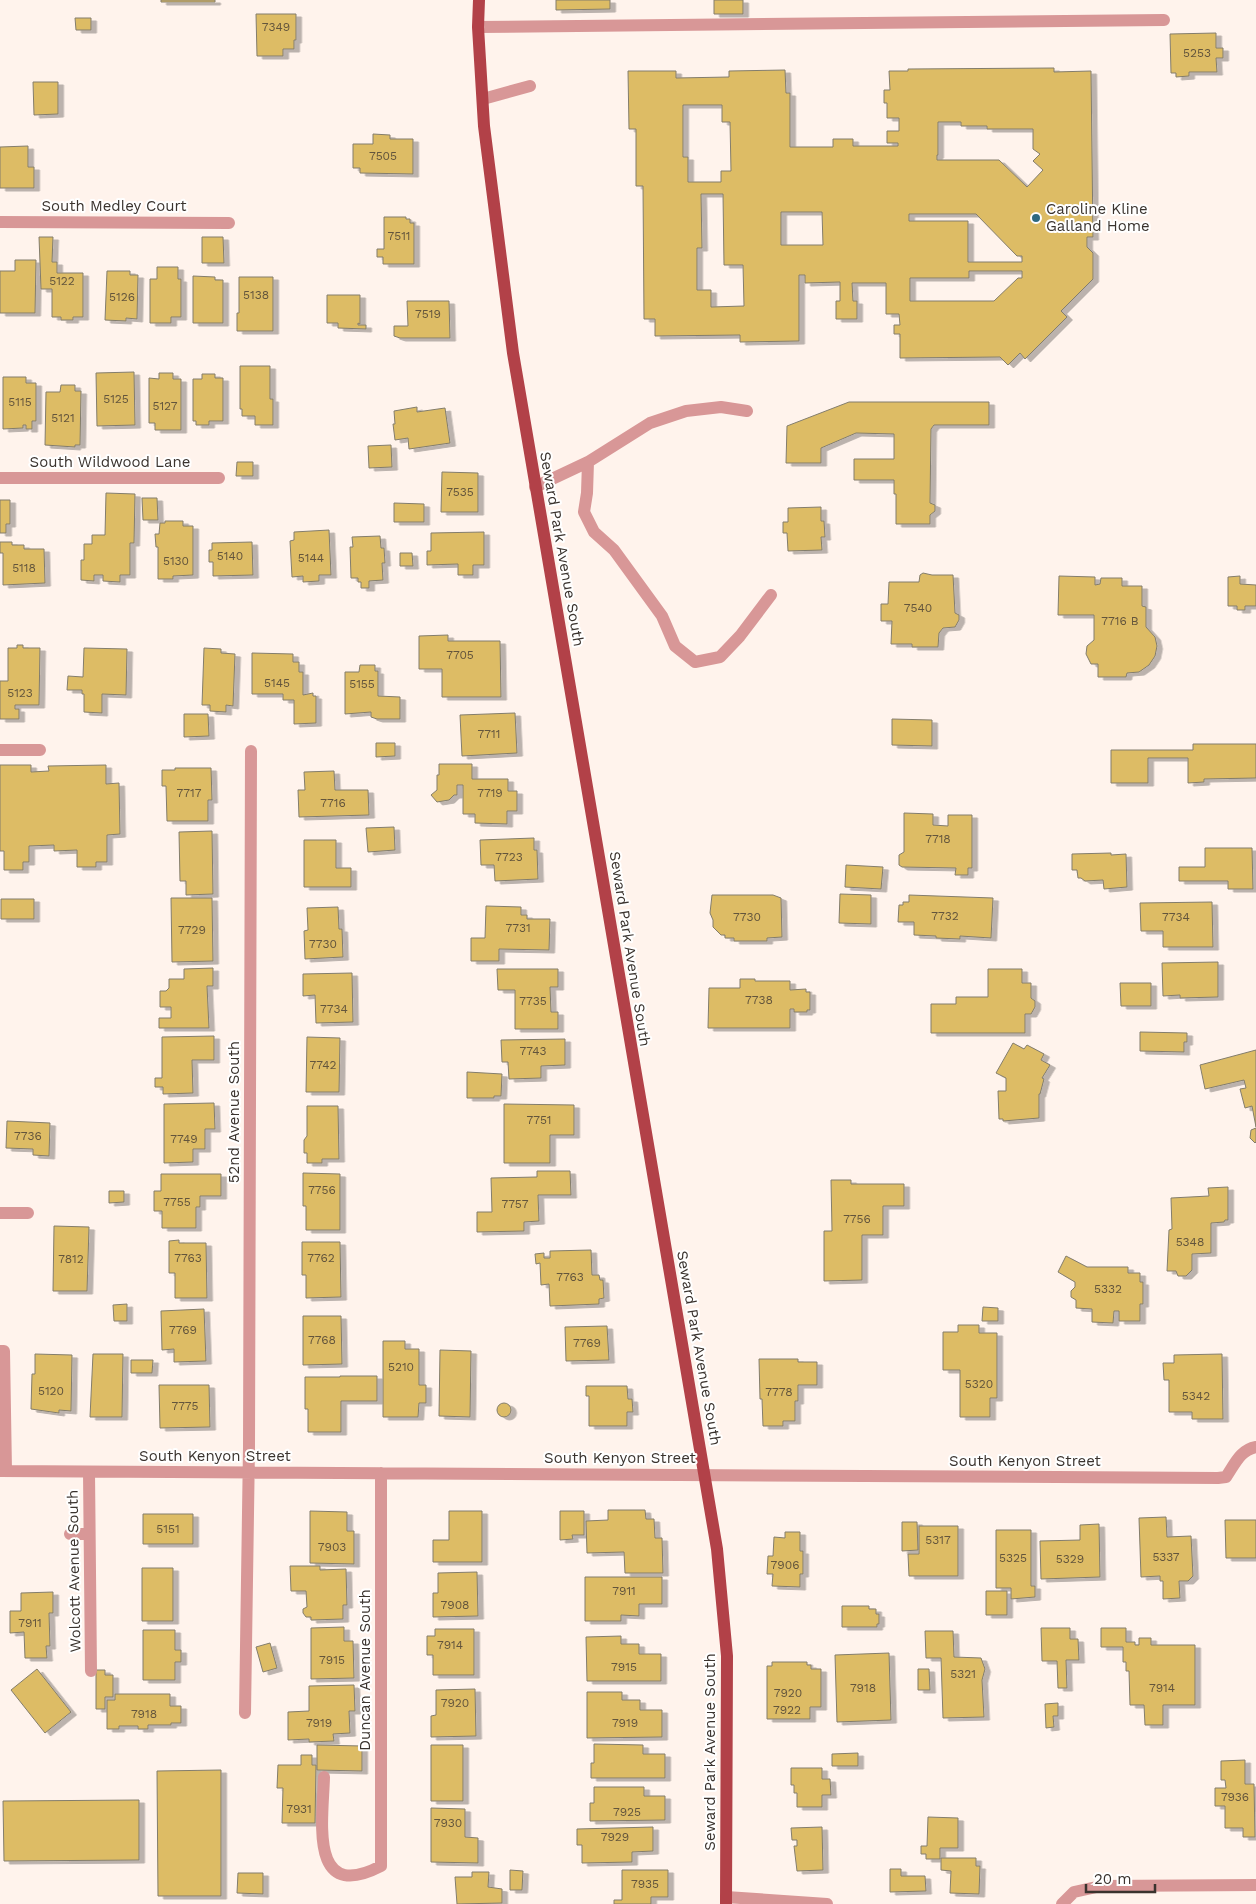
<svg xmlns="http://www.w3.org/2000/svg" width="1256" height="1904" font-family="'Work Sans',sans-serif">
<style>
.building{fill:#ddbc65;stroke:#837d6c;fill-rule:evenodd;filter:url(#shadow)}
.lines{fill:none;stroke-linecap:round;stroke-linejoin:round}
.minor{stroke:#d89797;stroke-width:12}
.major{stroke:#b24148;stroke-width:12}
.poi-dot{fill:#2e6981;stroke:#fff;stroke-width:2}
.labels{text-anchor:middle;dominant-baseline:central;stroke-width:4;stroke-linejoin:round;paint-order:stroke}
.number-label{font-size:12px;fill:#63553c}
.street-label{font-size:15px;fill:#3a332e;stroke:#fff}
.poi-label{font-size:15px;fill:#3a332e;stroke:#fff;text-anchor:start}
</style>
<defs>
<filter id="shadow"><feDropShadow dx="5.5" dy="3" stdDeviation="0" flood-color="#0004"/></filter>
</defs>
<rect width="100%" height="100%" fill="#fff3ec"/>
<path class="building" d="M161,0h54v2h-54z
M556,0h54v9l-54,1z
M714,0h29v14h-29z
M256,14h40v26h-2v9h-11v7h-26z
M75,18h16v12h-15z
M1216,33v15h7v10h-7l1,14h-28v4l-13,1v-4h-5l-1,-39z
M1054,68v4l37,-1 2,166h-6v10l6,6v26l-32,32 6,6 -42,42 -5,-6 -12,12 -8,-8 -100,1v-24h-6v-9h6l-1,-11h-13v-31h-34l1,18h4v18h-21v-18h4v-19l-35,1v-8h-6v66l-59,1v-7l-85,1v-17h-11l-1,-133h-7v-57h-7l-1,-58h48v7l53,-1v-6l56,-1 1,23h4v54h43v-8h20v7h45v-3h-11v-12h12v-13h-12v-15h-3v-13h6l-1,-19h19v-2zM683,105h39v17h8l1,49h-10v11h-33v-25h-5zM938,122h23v4h26v3h46v20l7,5 -7,7 10,9 -16,17 -28,-27h-62v-5h1zM701,194h22l1,71h19l1,41 -33,1v-17h-14v-42h5zM781,212h41l1,33h-42zM909,214h67l41,42h5v6h-54v-41h-59zM969,271h53v7h-4l-24,23h-84v-23h59z
M33,82h25v32l-24,1z
M373,134l17,1v4h23v35l-53,-1v-5h-7v-24h20z
M28,146v21h6v21h-34v-41z
M384,217h22v2h4v4h4v41h-31v-7h-6v-8h7z
M39,237h14l-1,25h5v11h26v44h-10v3h-12v-3h-9v-28h-11z
M202,237h21l1,26h-22z
M15,260h21l-1,53h-35v-42h15z
M157,267h21v12h3v38h-10v6h-21v-44h7z
M107,271h23v4h8l-1,44 -11,-1v3l-21,-1z
M193,276l22,1v3h8v43h-30z
M239,277h34v54h-36v-18h2z
M327,295h33v29l-2,-1v2h8v4l-28,-1v-5h-11z
M407,301h42l1,37h-50l-6,-2v-10h14z
M240,366h30v33h3v26h-18v-9h-13v-7h-2z
M134,372l1,53 -38,1 -1,-53z
M159,373h14v6h8v51h-26v-7h-6v-45l10,1z
M202,374h13v4h8v43h-14v4h-13v-4h-3v-42h9z
M3,377h23v6h10v38h-4v8h-6v-4h-3v3l-20,1z
M61,385h14v6h6l-1,54h-5v2l-30,-2 1,-53h14z
M849,402h140v23h-55l-3,4 -1,74 5,2v6l-5,4v9h-34v-30h-2v-14h-40v-21h40v-25l-38,-1 -35,15v15h-35l1,-37z
M417,407v5l28,-4 5,35 -41,6 -1,-11 -13,2 -2,-16h2l-1,-13z
M391,445l1,22 -23,1 -1,-22z
M237,462h16v14h-17z
M442,472l36,1v39h-37z
M106,493l29,1 -1,49h-4v32h-10v7l-17,-1v-6h-9v6l-13,-1v-20h3v-16h8v-9h13z
M142,498h15l1,22h-15z
M0,500h10v24h-4v9h-6z
M394,503l30,1v18h-30z
M821,507v14h3l1,16h-4l1,13 -34,1 -1,-18h-4v-11h5v-14z
M165,521h18v5h10v49l-20,1v3h-15v-32h-2l-1,-13h4l1,-11h5z
M329,530l2,45h-12v6l-16,1v-6l-11,1 -2,-36 4,-1v-8z
M484,532v33h-11v10h-15v-11l-31,1v-14h4v-18z
M380,536l1,12h3l1,15h-3l1,17 -14,1v7h-8v-6h-3v-4h-7l-1,-31h3l-1,-10z
M0,542h12v3h12v4h20l1,34 -42,2v-32h-3z
M252,542l1,33 -40,1v-14h-4v-12h3v-7z
M400,553h12l1,13h-13z
M923,573l9,2h21l2,38 4,2v5l-4,7 -12,1 -4,5 -1,14h-26v-3h-21l1,-23h-11v-17h7l1,-22h30l1,-7z
M1059,576l36,1v8l5,-1 1,-6h21v8h20v20l4,1v20l9,10 2,9 -2,10 -6,9 -10,7 -12,1 -1,4h-28v-13h-7l-5,-10 1,-8 7,-6v-25h-36z
M1240,576v8l16,1v21h-11v4h-8v-4h-9v-29z
M448,635v6h52l1,56h-59v-28h-23v-33z
M17,645h6v3h17l-1,57h-24v4h4v10h-19v-38h8v-33h9z
M84,648l43,1 -1,46 -24,-1v19l-18,-1v-18h-2v-4h-15l1,-14 15,1z
M204,648l17,1v4l14,1 -2,52 -7,-1v7l-16,-1v-6h-8z
M252,653l41,1v8h6v10h4v23l10,-2v3h3v27l-22,1v-24h-11v-6h-31z
M360,665h15v6h3v25l22,1v22h-23l-6,-2v-5l-26,2v-42h14z
M515,713l2,40 -55,3 -2,-41z
M184,714h24l1,22 -25,1z
M892,719l40,1v26l-40,-1z
M376,743h19v13l-19,1z
M1193,744h63v34l-52,1v3l-16,1v-25h-40v25h-37v-33h82z
M439,764h33v15h36v12h9v20h-10v13l-32,-1v-9h-12v-29h-6v10h-3l-5,5 -12,2 -6,-7 6,-5v-15h2z
M0,765h31v7l18,-1 -1,-5 58,-1v19l13,-1 1,51 -13,1v27h-11v5h-19v-17l-23,1v-6l-25,1v16h-6v8h-19v-19h-4z
M175,768h36l1,32h-4v21h-41l-1,-35h-4v-16h13z
M334,771l1,19h33l1,25 -70,2 -1,-27h7l-1,-18z
M904,813l29,1v11l15,1v-11h24v53h-4v7h-13l1,-7 -54,-1 -3,-2v-10l5,-3z
M394,827l1,23 -27,2 -2,-24z
M212,831l1,63 -27,1v-14h-6l-1,-49z
M534,838v12h3l1,29 -43,2 -1,-16h-13l-1,-25z
M304,840h32v28h15v19h-47z
M1205,848h47l1,41h-25v-8h-49v-14h26z
M1111,853v2l15,-1 1,33 -23,2 -1,-9 -18,1 -4,-3h-3l-1,-8h-5v-16z
M846,865l37,2 -2,22 -36,-2z
M840,894l31,1v29l-32,-1z
M712,895h61l8,3 1,39 -15,1v3h-33v-3h-9v-3h-4l-8,-8v-7l-3,-7z
M909,895l84,3 -2,40 -31,-2v3l-24,-1v-2l-22,-1v-13h-16l1,-17h4v-3h6z
M171,898h41l1,63 -41,1z
M1,899h33v20h-33z
M1212,902l1,45h-50v-16h-22l-1,-28z
M486,906l35,1v8h6v4h23l-1,31 -50,-1v12h-28v-23h14z
M338,907l1,22h3l1,28 -38,2 -1,-28 4,-1 -1,-22z
M1218,962v35l-38,1v-3l-17,1 -1,-33z
M213,968v18h-6l2,42h-50v-10h12v-11h-11v-16h6l3,-3v-9h15v-10z
M497,969h61v18h-8l1,25h7v17h-43v-39h-17z
M988,969h34v14h9v15l4,3v6l-4,7h-6v19h-94v-29h25v-7h32z
M352,973l1,49 -37,1 -1,-28 -12,1v-22z
M740,979h15v2h35v9l16,-1v3h4v18h-3v2h-13v-3h-4v19h-82l1,-40h31z
M1120,983h31v23h-30z
M1140,1032l47,1v9h-3v10l-44,-1z
M214,1036v24h-22l1,33 -30,1v-7h-8v-9h7v-41z
M307,1037l33,1 -1,54h-33z
M565,1039v26l-24,1v12l-32,1 -1,-17h-6l-1,-22z
M1013,1043l11,6 3,-4 17,9 -3,6 9,5 -8,13 2,1 -4,15h-1v24l-36,3v-2h-4l-1,-28h8v-13l-10,-5z
M1256,1050v77l-4,-21 -7,2 -5,-19 6,-1 -2,-8 -39,9 -5,-24z
M467,1072l35,2 -1,22h-7v2h-27z
M214,1103l1,26h-10v20h-12v13l-29,1v-59z
M504,1104l70,1v30h-24v28h-46z
M307,1106h31l1,53h-17v4h-15v-10h-3v-13l3,-4z
M7,1121l43,2 -1,33 -16,-1v-6l-27,-1z
M1256,1128v14l-1,1 -5,-5 1,-8z
M537,1171h33l1,24h-33l1,26 -15,1v9l-47,1v-20h15l-1,-34 46,-1z
M303,1173l37,1v56h-34v-24h-3z
M161,1174h60v22h-21v11h-4v21h-34v-17h-8v-20h7z
M831,1180h20v4h53v22h-21v29h-21v45l-38,1v-50h8z
M1228,1187v33h-3l-1,2 -13,1v30l-19,1v16l-6,6h-8l-2,-5h-9l2,-41 3,-1 -1,-31 38,-2 -1,-8z
M109,1191h15v11l-15,1z
M54,1226l35,1 -2,64h-34z
M179,1240v3h27l1,55h-32v-25h-6v-32z
M302,1242h38l1,55 -35,1v-23h-4z
M591,1250l1,25h7l1,5h3l1,18 -5,1v5l-49,2 -1,-22 -8,1 -1,-22 -4,1 -1,-10 9,-1v5h6v-7z
M1066,1256l21,11h41v6h12v9h3v22h-3v17h-21v-10h-5l-1,12 -21,-1v-13l-16,-1v-8l-5,-3v-6l4,-4v-5l-17,-10z
M127,1304v17h-13l-1,-16z
M983,1307l15,1v13h-16z
M204,1309l2,52 -32,1v-13l-12,1 -1,-39z
M303,1316h38l1,48 -39,1z
M958,1325h21v8h18v65h-7v19h-30v-47h-17v-38h15z
M607,1326l2,34 -43,1 -1,-34z
M383,1341h22v8h14v36h7v18h-7l-1,14h-35z
M440,1350l31,1 -1,66 -31,-1z
M35,1354l37,1 -1,56 -12,-1v3l-28,-4 1,-35h3z
M93,1354h30l-1,63h-32z
M1222,1354l1,65h-31v-7h-23v-32h-5l-1,-17h11v-8z
M759,1359h39v3h19v23h-19v16h-3v20h-12v5h-20l-1,-27h-2z
M131,1360h22l-1,13h-21z
M340,1376h37v25h-36v31h-33v-23h-3v-32h35z
M159,1385h50l1,42 -50,1z
M586,1386h41l1,13h4l1,13h-6v14h-38v-30h-3z
M497 1410a7 7 0 1 1 14 0a7 7 0 1 1-14 0Z
M608,1510h37l1,9h8l1,19h7l1,35h-38l-1,-21 -37,1 -1,-32 22,-1z
M310,1511l37,1v19h7v33l-44,-1z
M449,1511h33v51h-49v-22h16z
M560,1511h24v24h-12l1,4 -13,1z
M143,1514h50v30h-50z
M1166,1517l1,20 24,-1 2,40 -5,5h-9l1,17 -17,1v-18h-3v-5l-19,1 -2,-59z
M1225,1520h31v38h-30z
M902,1522h15l1,28 -16,1z
M1099,1524l1,53 -59,2 -1,-38 40,-1v-15z
M919,1526h39v50h-49l-1,-22h11z
M996,1530h35v56h4v11l-24,2v-11h-15z
M785,1532h15v19h3v23h-3v13l-28,-1 1,-12h-6l1,-18h5l1,-19 11,1z
M290,1566h30v4l26,-1 1,36h-4v14l-32,1v-3h-5l-3,-4v-4l4,-2 -1,-16h-15z
M142,1568h31v53h-31z
M477,1572l1,44 -45,1v-24h5v-20z
M585,1577h77v27h-23v12l-18,-1v6h-36z
M986,1591h21v24h-21z
M53,1592v21h-4l1,33h-4l1,12h-22l-1,-26 -14,1v-22h11v-18z
M842,1606h27v3h7v5h3v10h-2v3h-35z
M344,1627v14h9l1,37 -43,1v-51z
M1041,1628h29v11h8l1,21h-13l1,28h-9l-1,-27h-15z
M1101,1628h25v14h9v3h4v-7h12v7h44v60h-32v20h-18l-1,-20h-14l-1,-34h-3v-9h-3v-15h-22z
M435,1629h39v46h-41v-20h-6v-19h8z
M143,1630h32v20h6v12h-6v18h-32z
M925,1631h28l1,26 27,1 4,11 -3,11 2,37 -41,1 -2,-60h-15z
M621,1636v8h18v10h22v27h-74l-1,-44z
M270,1643l7,25 -14,4 -7,-25z
M889,1653l2,67 -54,2 -2,-67z
M772,1662h35v3h4v4h10v38h-11v12h-43v-53h5z
M37,1669l34,43 -26,21 -34,-43z
M918,1669h11l1,21h-12z
M96,1670h9v5h8v22h-8v12h-9z
M354,1685l1,26h-6l1,22 -17,1 1,7 -25,1v-3l-21,1v-28l21,-1v-25z
M475,1689l1,47 -45,1v-21l5,-1v-25z
M587,1692h35v8h18v10h22v27l-75,1z
M115,1694h55v12h11v17h-10v2h-23v4h-10v-3h-19v3h-12v-29h8z
M1058,1703v13h-5l1,11 -8,1 -1,-24z
M594,1744l49,1v9h22v24h-74v-15h3z
M317,1745l45,1v25l-45,-1z
M431,1745h32v56h-32z
M858,1753v13h-26v-12z
M301,1755h11v10h4l-1,58h-33l1,-35h-6l1,-23h23z
M1245,1760v24h9l1,53h-12v-9h-18v-22h-10v-18h11l-1,-8h-4v-19z
M791,1768h31v11h8l1,16h-9v12h-25v-14h-3v-8h-3z
M221,1770v126h-63l-1,-125z
M594,1787h50v9h21v24l-75,1v-18h4z
M139,1800v60l-135,1 -1,-60z
M431,1808l34,1v28l13,1v25l-47,-1z
M928,1817l30,1v30h-18v11h-14v-5h-5v-8h6z
M653,1827v24l-21,1v10l-50,1v-18h-5v-16z
M822,1827l1,43 -26,1 -3,-25h3v-6h-5l-1,-12z
M941,1858h35v8h4l-1,28 -29,-1 1,-22 -10,-1z
M890,1869h11v7h24l1,15 -36,1z
M510,1870l13,1 -1,19h-12z
M622,1870h46v27h-17v7h-37v-4h8z
M472,1872h17l-1,15 14,2v14l-45,1 -2,-27h17z
M238,1873h25v21l-26,-1z"/>
<g class="lines">
<path class="minor" d="M478,27l686,-7
M483,99l47,-13
M0,222l229,1
M588,462l-1,31 -3,19 10,20 20,18 48,66 13,30 20,16 25,-5 20,-21 31,-41
M0,478h219
M535,487l53,-25 62,-39 36,-12 35,-4 26,4
M0,750h40
M0,1213h28
M0,1351h4l2,120
M0,1471l1218,7 8,-1c9,-13 14,-27 30,-30
M89,1472l2,199
M70,1534h19
M245,1713l4,-266 2,-696
M324,1777c-1,42 -16,127 57,89v-393
M726,1897l101,7
M1062,1904l12,-12 27,-6 155,-1"/>
<path class="major" d="M479,0l-1,27 6,99 29,227 204,1196 10,107 -1,248"/>
</g>
<circle class="poi-dot" cx="1036" cy="218" r="5"/>
<g class="labels">
<g class="number-label">
<text x="276" y="27">7349</text>
<text x="1197" y="53">5253</text>
<text x="383" y="156">7505</text>
<text x="399" y="236">7511</text>
<text x="62" y="281">5122</text>
<text x="256" y="295">5138</text>
<text x="122" y="297">5126</text>
<text x="428" y="314">7519</text>
<text x="116" y="399">5125</text>
<text x="20" y="402">5115</text>
<text x="165" y="406">5127</text>
<text x="63" y="418">5121</text>
<text x="460" y="492">7535</text>
<text x="230" y="556">5140</text>
<text x="311" y="558">5144</text>
<text x="176" y="561">5130</text>
<text x="24" y="568">5118</text>
<text x="918" y="608">7540</text>
<text x="1120" y="621">7716 B</text>
<text x="460" y="655">7705</text>
<text x="277" y="683">5145</text>
<text x="362" y="684">5155</text>
<text x="20" y="693">5123</text>
<text x="489" y="734">7711</text>
<text x="189" y="793">7717</text>
<text x="490" y="793">7719</text>
<text x="333" y="803">7716</text>
<text x="938" y="839">7718</text>
<text x="509" y="857">7723</text>
<text x="945" y="916">7732</text>
<text x="747" y="917">7730</text>
<text x="1176" y="917">7734</text>
<text x="518" y="928">7731</text>
<text x="192" y="930">7729</text>
<text x="323" y="944">7730</text>
<text x="759" y="1000">7738</text>
<text x="533" y="1001">7735</text>
<text x="334" y="1009">7734</text>
<text x="533" y="1051">7743</text>
<text x="323" y="1065">7742</text>
<text x="539" y="1120">7751</text>
<text x="28" y="1136">7736</text>
<text x="184" y="1139">7749</text>
<text x="322" y="1190">7756</text>
<text x="177" y="1202">7755</text>
<text x="515" y="1204">7757</text>
<text x="857" y="1219">7756</text>
<text x="1190" y="1242">5348</text>
<text x="188" y="1258">7763</text>
<text x="321" y="1258">7762</text>
<text x="71" y="1259">7812</text>
<text x="570" y="1277">7763</text>
<text x="1108" y="1289">5332</text>
<text x="183" y="1330">7769</text>
<text x="322" y="1340">7768</text>
<text x="587" y="1343">7769</text>
<text x="401" y="1367">5210</text>
<text x="979" y="1384">5320</text>
<text x="51" y="1391">5120</text>
<text x="779" y="1392">7778</text>
<text x="1196" y="1396">5342</text>
<text x="185" y="1406">7775</text>
<text x="168" y="1529">5151</text>
<text x="938" y="1540">5317</text>
<text x="332" y="1547">7903</text>
<text x="1166" y="1557">5337</text>
<text x="1013" y="1558">5325</text>
<text x="1070" y="1559">5329</text>
<text x="785" y="1565">7906</text>
<text x="624" y="1591">7911</text>
<text x="455" y="1605">7908</text>
<text x="30" y="1623">7911</text>
<text x="450" y="1645">7914</text>
<text x="332" y="1660">7915</text>
<text x="624" y="1667">7915</text>
<text x="963" y="1674">5321</text>
<text x="863" y="1688">7918</text>
<text x="1162" y="1688">7914</text>
<text x="788" y="1693">7920</text>
<text x="455" y="1703">7920</text>
<text x="787" y="1710">7922</text>
<text x="144" y="1714">7918</text>
<text x="319" y="1723">7919</text>
<text x="625" y="1723">7919</text>
<text x="1235" y="1797">7936</text>
<text x="299" y="1809">7931</text>
<text x="627" y="1812">7925</text>
<text x="448" y="1823">7930</text>
<text x="615" y="1837">7929</text>
<text x="645" y="1884">7935</text>
</g>
<g class="street-label">
<text x="114" y="206">South Medley Court</text>
<text x="110" y="462">South Wildwood Lane</text>
<text transform="translate(562 549) rotate(80)">Seward Park Avenue South</text>
<text transform="translate(630 949) rotate(81)">Seward Park Avenue South</text>
<text transform="translate(234 1112) rotate(-90)">52nd Avenue South</text>
<text transform="translate(699 1348) rotate(80)">Seward Park Avenue South</text>
<text x="215" y="1456">South Kenyon Street</text>
<text x="620" y="1458">South Kenyon Street</text>
<text x="1025" y="1461">South Kenyon Street</text>
<text transform="translate(74 1571) rotate(-91)">Wolcott Avenue South</text>
<text transform="translate(365 1670) rotate(-90)">Duncan Avenue South</text>
<text transform="translate(710 1752) rotate(-90)">Seward Park Avenue South</text>
</g>
<g class="poi-label">
<text x="1046" y="209">Caroline Kline<tspan x="1046" dy="17">Galland Home</tspan></text>
</g>
</g>
<path d="M1086 1884v8h69v-8" fill="none" stroke="#3a332e" stroke-width="2.5"/>
<text x="1094" y="1884" font-size="15" fill="#3a332e" stroke="#ffffff" stroke-width="4" paint-order="stroke">20 m</text>
</svg>
